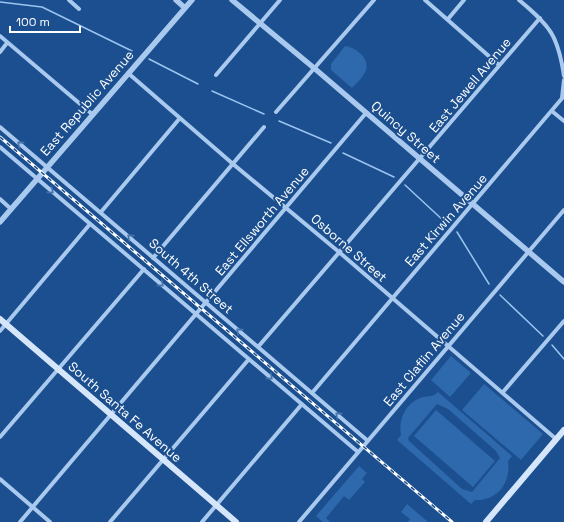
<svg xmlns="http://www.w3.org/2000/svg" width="564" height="522" font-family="'Space Grotesk',sans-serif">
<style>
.green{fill:#2e69ad;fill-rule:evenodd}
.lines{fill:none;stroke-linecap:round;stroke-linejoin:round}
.stream{stroke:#9cc4f0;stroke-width:1.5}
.minor{stroke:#a9c9ee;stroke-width:4}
.tertiary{stroke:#a9c9ee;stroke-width:5.5}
.secondary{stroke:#d6e6fa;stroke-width:6}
.rail-casing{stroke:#fff;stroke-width:3}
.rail{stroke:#1b4f8f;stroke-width:1.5;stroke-dasharray:4.5;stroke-linecap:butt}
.oneway{stroke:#4674ac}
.labels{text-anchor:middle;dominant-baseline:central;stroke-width:4;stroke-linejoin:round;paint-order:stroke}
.street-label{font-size:13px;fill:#fff;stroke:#1b4f8f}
</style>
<rect width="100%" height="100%" fill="#1b4f8f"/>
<path class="green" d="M345,46c7,1 12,4 17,9 11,13 0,23 -10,33l-21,-18v-6z
M451,356l20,17 -21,24 -19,-17z
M484,384l59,50 -22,26 -59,-50z
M438,392l74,64 -4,5c3,21 -10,40 -33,39l-4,4 -74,-64 4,-5c-3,-16 5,-33 22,-38 7,-1 10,0 15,-5zM437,404l11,5 48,42 4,7 -28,34 -10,-3 -53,-48 -1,-3z
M436,410l59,51 -22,26 -59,-51z
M359,466l8,7 -5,6 3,3 -16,18 -5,-4 -18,22 4,4h-7l-7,-6z
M407,504l21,18h-20l2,-3 -9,-7z"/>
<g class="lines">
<path class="stream" d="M0,2l42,5 90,44
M149,59l49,25
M212,91l52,23
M279,121l52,22
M343,153l51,24
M405,185l41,38
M457,232l32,52
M500,295l43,41
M552,345l12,14"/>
<path class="minor" d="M69,0l10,9
M425,0l74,65
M519,0c31,26 39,35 45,76
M448,19l16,-19
M0,36l92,78
M0,52l7,-9
M128,73l105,91 106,88 217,187
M216,75l64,-75
M562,98l2,-18
M276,112l98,-112
M553,112l11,9
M0,127l368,314
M0,147l358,305
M0,199l11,10
M101,212l79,-94
M153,258l111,-131
M0,331l90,-107
M258,347l282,-329
M503,392l61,-71
M312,393l252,-297
M0,437l144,-168
M0,479l50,43
M20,522l346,-409
M110,522l139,-163
M202,522l100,-118
M299,522l265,-312"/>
<path class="tertiary" d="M176,0l9,8
M232,0l82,68 250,214
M0,222l192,-222"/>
<path class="secondary" d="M0,319l236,203
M486,522l78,-92"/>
<defs>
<path id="rail" d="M0,137l452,385"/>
</defs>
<use href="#rail" class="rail-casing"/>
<use href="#rail" class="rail"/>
</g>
<defs><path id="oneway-chevron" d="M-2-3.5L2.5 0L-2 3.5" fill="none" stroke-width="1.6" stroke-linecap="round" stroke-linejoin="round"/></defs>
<g class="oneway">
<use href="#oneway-chevron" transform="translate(20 144) rotate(-140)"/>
<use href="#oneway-chevron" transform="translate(51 191) rotate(40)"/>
<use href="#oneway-chevron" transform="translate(130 237) rotate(-139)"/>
<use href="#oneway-chevron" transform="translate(161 284) rotate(41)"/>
<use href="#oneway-chevron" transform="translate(239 331) rotate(-139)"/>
<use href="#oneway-chevron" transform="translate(270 377) rotate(40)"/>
<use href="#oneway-chevron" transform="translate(338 415) rotate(-139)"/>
</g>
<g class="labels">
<g class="street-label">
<text transform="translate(470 85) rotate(-50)">East Jewell Avenue</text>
<text transform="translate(87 103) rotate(-49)">East Republic Avenue</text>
<text transform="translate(406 132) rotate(41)">Quincy Street</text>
<text transform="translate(446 220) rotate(-49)">East Kirwin Avenue</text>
<text transform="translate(262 221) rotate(-50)">East Ellsworth Avenue</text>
<text transform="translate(349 248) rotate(41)">Osborne Street</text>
<text transform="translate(191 276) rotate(41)">South 4th Street</text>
<text transform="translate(424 359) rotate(-50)">East Claflin Avenue</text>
<text transform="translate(125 412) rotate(41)">South Santa Fe Avenue</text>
</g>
</g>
<path d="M10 26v6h70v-6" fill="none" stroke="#ffffff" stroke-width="2"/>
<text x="16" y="26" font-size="12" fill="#ffffff" stroke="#1b4f8f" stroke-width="3" paint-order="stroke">100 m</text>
</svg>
